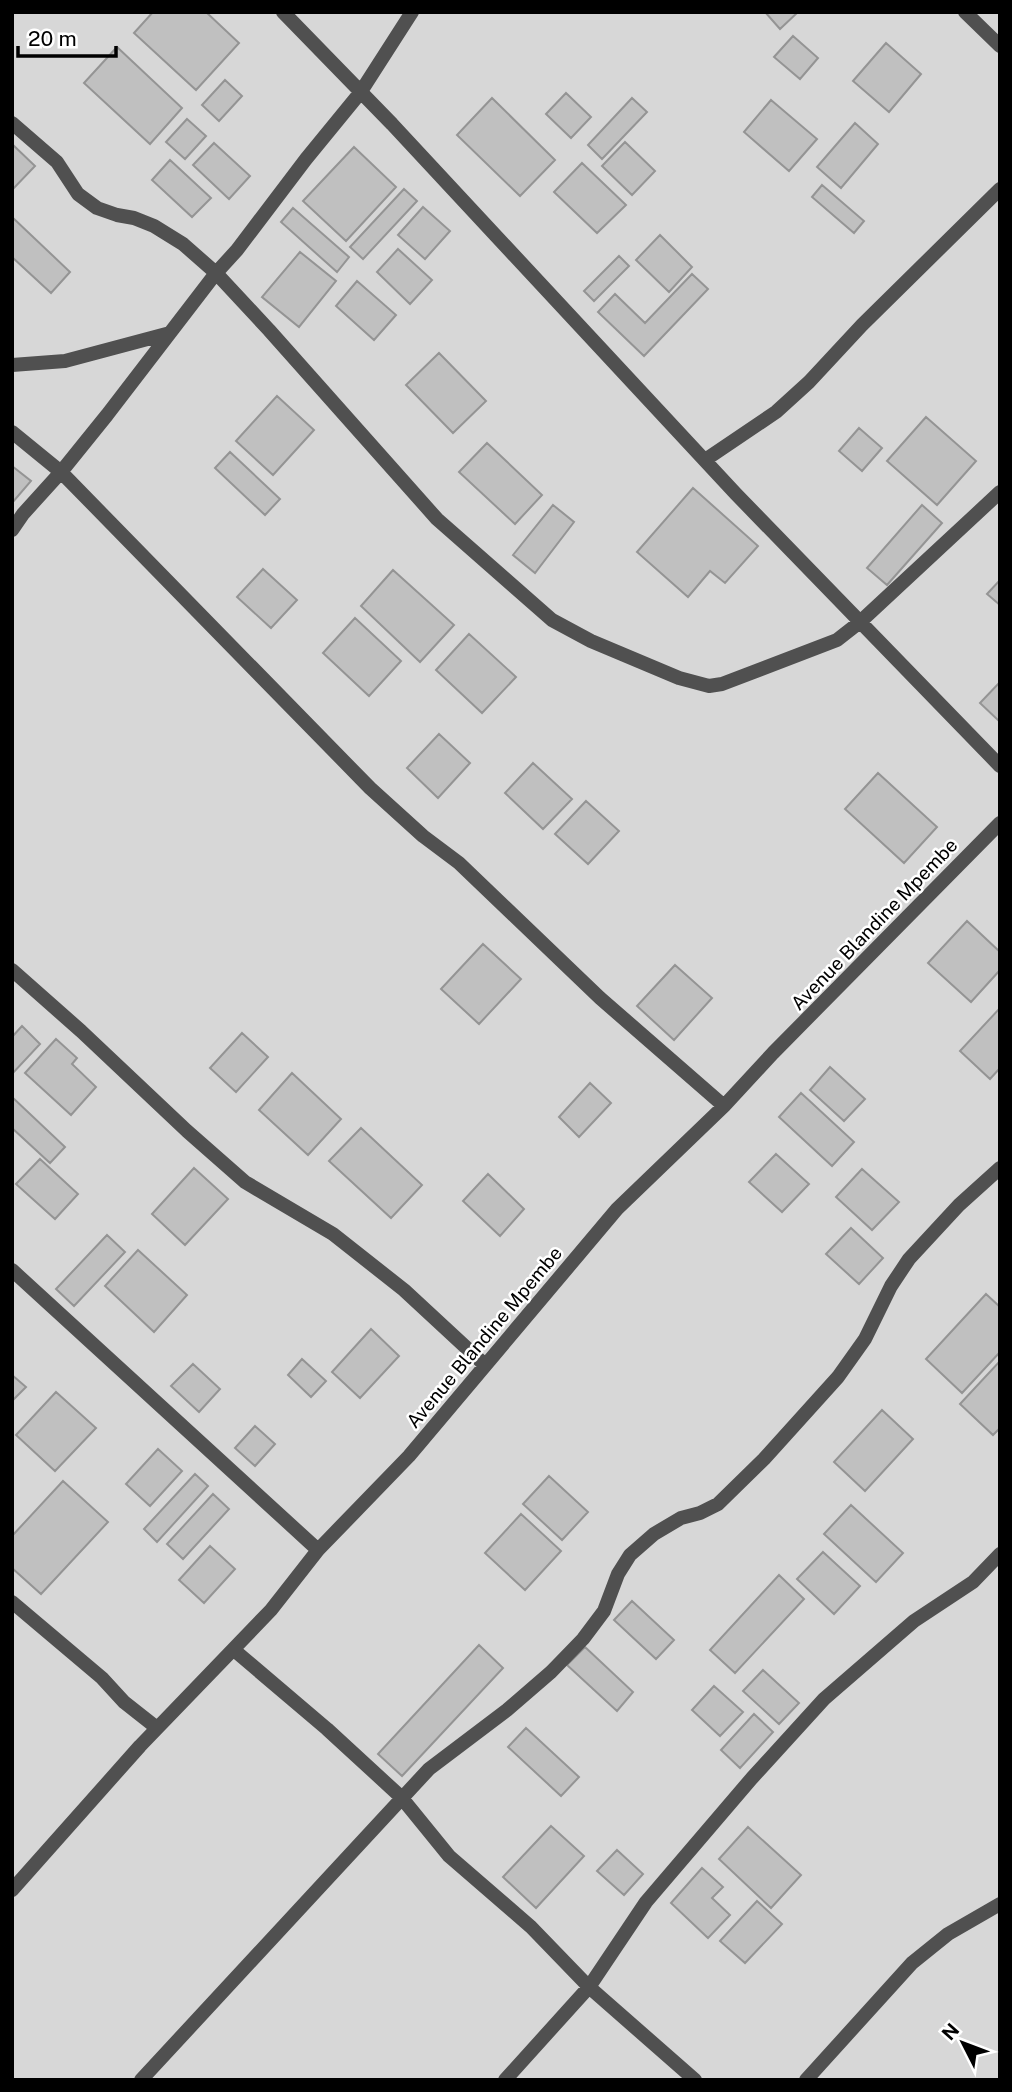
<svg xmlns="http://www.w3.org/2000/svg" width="1012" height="2092" font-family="'Public Sans',sans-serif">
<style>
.green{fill:#d7d7d7}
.building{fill:#c0c0c0;stroke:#949494;stroke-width:2}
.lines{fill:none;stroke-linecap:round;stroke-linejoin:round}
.street{stroke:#505050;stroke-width:14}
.labels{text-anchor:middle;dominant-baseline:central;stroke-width:5;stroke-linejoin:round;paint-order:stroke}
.street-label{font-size:19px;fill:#000;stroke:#fff}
</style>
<rect width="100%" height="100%" fill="#fff"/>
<path class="green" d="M12,12h988v2068h-988z"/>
<path class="building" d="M153,12h53l33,31 -43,47 -62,-57z
M765,12h33l-18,17z
M793,36l25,22 -18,21 -26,-22z
M886,43l35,31 -32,38 -36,-31z
M117,47l65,61 -32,36 -66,-61z
M225,80l17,16 -23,25 -17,-16z
M566,93l25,24 -20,21 -25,-24z
M492,98l63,62 -35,36 -63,-61z
M632,98l15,14 -45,47 -14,-14z
M771,100l46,39 -28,32 -45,-39z
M187,119l19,17 -21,23 -19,-17z
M855,123l23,21 -37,44 -24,-21z
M625,142l30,29 -23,24 -30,-29z
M214,143l36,33 -21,23 -36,-34z
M12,144l23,22 -23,24z
M354,147l42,40 -50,54 -43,-40z
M170,160l41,38 -19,19 -40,-37z
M582,163l44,42 -29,28 -43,-41z
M822,185l42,36 -10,12 -42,-36z
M404,189l13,12 -54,58 -13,-12z
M423,207l27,24 -25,28 -27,-24z
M293,208l56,49 -12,15 -56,-50z
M12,217l58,55 -19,21 -39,-36z
M660,235l32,32 -23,25 -33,-32z
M398,249l34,31 -22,24 -33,-32z
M300,252l36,29 -37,46 -37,-30z
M619,256l10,10 -35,35 -10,-10z
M692,274l16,15 -64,67 -46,-44 17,-18 30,29z
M357,281l39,34 -22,25 -38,-34z
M439,353l47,48 -33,32 -47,-48z
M277,396l37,34 -41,45 -37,-34z
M926,417l50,44 -39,44 -50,-44z
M859,428l23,20 -20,23 -23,-20z
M487,443l55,52 -27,29 -56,-52z
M230,452l50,47 -15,16 -50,-47z
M12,466l19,15 -19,22z
M693,488l65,58 -33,37 -15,-12 -22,26 -51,-45z
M553,505l21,17 -39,51 -22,-18z
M922,505l20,18 -55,62 -20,-17z
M263,569l34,31 -26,28 -34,-31z
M393,570l61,55 -34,37 -59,-56z
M1000,580v25l-13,-11z
M355,618l46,43 -32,35 -46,-43z
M469,634l47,43 -34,36 -46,-43z
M1000,682v40l-20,-19z
M439,734l31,29 -32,35 -31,-30z
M533,763l39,36 -29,30 -38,-36z
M878,773l59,54 -33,36 -59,-54z
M586,801l33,30 -31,33 -33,-30z
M967,921l33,31v18l-29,32 -43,-39z
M483,944l38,35 -42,45 -38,-35z
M675,965l37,33 -38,42 -37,-34z
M1000,1008v60l-10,11 -30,-28z
M22,1026l18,18 -28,30v-37z
M242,1033l26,24 -32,35 -26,-24z
M56,1039l21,19 -5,6 24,23 -25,28 -46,-42z
M830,1067l35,32 -21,22 -34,-31z
M292,1073l49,46 -33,36 -49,-45z
M590,1083l21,20 -32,34 -20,-20z
M801,1093l53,49 -22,24 -53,-49z
M12,1097l53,50 -15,16 -38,-35z
M361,1128l61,57 -31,33 -62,-57z
M776,1154l33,30 -27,28 -33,-30z
M40,1159l38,35 -23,25 -39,-35z
M194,1168l34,31 -43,46 -33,-31z
M862,1169l37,33 -27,28 -36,-33z
M488,1174l36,35 -24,27 -37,-35z
M851,1228l32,30 -24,26 -33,-30z
M107,1235l18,17 -51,54 -18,-17z
M138,1250l49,45 -33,37 -49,-46z
M986,1294l14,13v45l-38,41 -36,-34z
M371,1329l28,27 -39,42 -28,-26z
M302,1359l24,22 -15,16 -23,-22z
M1000,1361v67l-7,7 -33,-31z
M193,1364l27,25 -21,23 -28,-26z
M12,1375l14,12 -14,14z
M56,1392l40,36 -41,43 -39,-36z
M882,1410l31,29 -48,52 -31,-29z
M255,1426l20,18 -20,22 -20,-18z
M158,1449l24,22 -32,35 -24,-22z
M195,1474l13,12 -51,56 -13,-13z
M549,1476l39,36 -26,28 -39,-36z
M63,1481l45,41 -67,72 -29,-26v-32z
M213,1494l16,15 -46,50 -16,-15z
M851,1505l52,48 -27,29 -52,-48z
M521,1514l40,37 -36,39 -40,-37z
M210,1546l25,23 -31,34 -25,-23z
M823,1552l37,34 -26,28 -37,-35z
M779,1575l25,24 -69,74 -25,-23z
M632,1601l42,39 -18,19 -42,-39z
M479,1645l24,23 -101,108 -24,-22z
M585,1647l48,45 -16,19 -50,-46z
M763,1670l36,33 -20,21 -36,-33z
M714,1686l29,26 -23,24 -28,-26z
M754,1714l19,18 -33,36 -19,-18z
M526,1728l53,49 -18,19 -53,-49z
M551,1826l33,30 -48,52 -33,-31z
M748,1827l53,48 -30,33 -52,-49z
M617,1850l26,24 -19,21 -27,-24z
M702,1868l21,19 -11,11 18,17 -22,23 -37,-35z
M757,1901l25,23 -37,39 -25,-22z"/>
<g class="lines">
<path class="street" d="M283,12l109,112 344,370 264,272
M965,12l35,34
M12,123l45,39 21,32 19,14 20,7 17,3 20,8 29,18 33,29 53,57 168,189 115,101 39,21 88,37 30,8 13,-2 115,-44 23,-18 140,-130
M12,365l53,-4 105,-28
M12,432l49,40 309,316 53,48 36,27 141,135 124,108
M705,460l71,-48 33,-30 53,-57 138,-136
M12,530l11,-16 38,-42 46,-57 109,-142 21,-23 69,-91 54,-66 52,-81
M12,970l69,61 106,100 58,51 88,52 71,56 81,75
M12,1270l306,280
M12,1602l90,76 22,24 33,26
M234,1650l93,79 74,68 48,59 82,71 58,60 106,93
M12,1890l128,-144 131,-136 47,-60 91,-94 208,-247 107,-103 49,-53 227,-230
M141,2080l288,-311 78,-59 44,-38 32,-33 21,-28 14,-37 12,-19 24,-21 27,-16 19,-5 18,-9 46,-45 74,-82 27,-38 26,-53 18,-27 50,-54 41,-37
M505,2080l84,-93 57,-85 106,-124 72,-79 90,-78 59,-39 27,-28
M806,2080l106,-117 36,-29 52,-30"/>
</g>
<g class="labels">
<g class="street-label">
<text transform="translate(874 924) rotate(-46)">Avenue Blandine Mpembe</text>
<text transform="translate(484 1337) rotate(-50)">Avenue Blandine Mpembe</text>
</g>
</g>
<rect width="1012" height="2092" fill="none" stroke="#000000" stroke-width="28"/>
<g transform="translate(963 2043) rotate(312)" stroke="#ffffff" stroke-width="5" paint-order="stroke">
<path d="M0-5L12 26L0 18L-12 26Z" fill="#000000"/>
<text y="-10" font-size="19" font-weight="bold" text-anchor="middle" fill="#000000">N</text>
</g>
<path d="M18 46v10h98v-10" fill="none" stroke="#000000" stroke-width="3.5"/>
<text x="28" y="46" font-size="21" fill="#000000" stroke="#ffffff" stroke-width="5" paint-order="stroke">20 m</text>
</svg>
